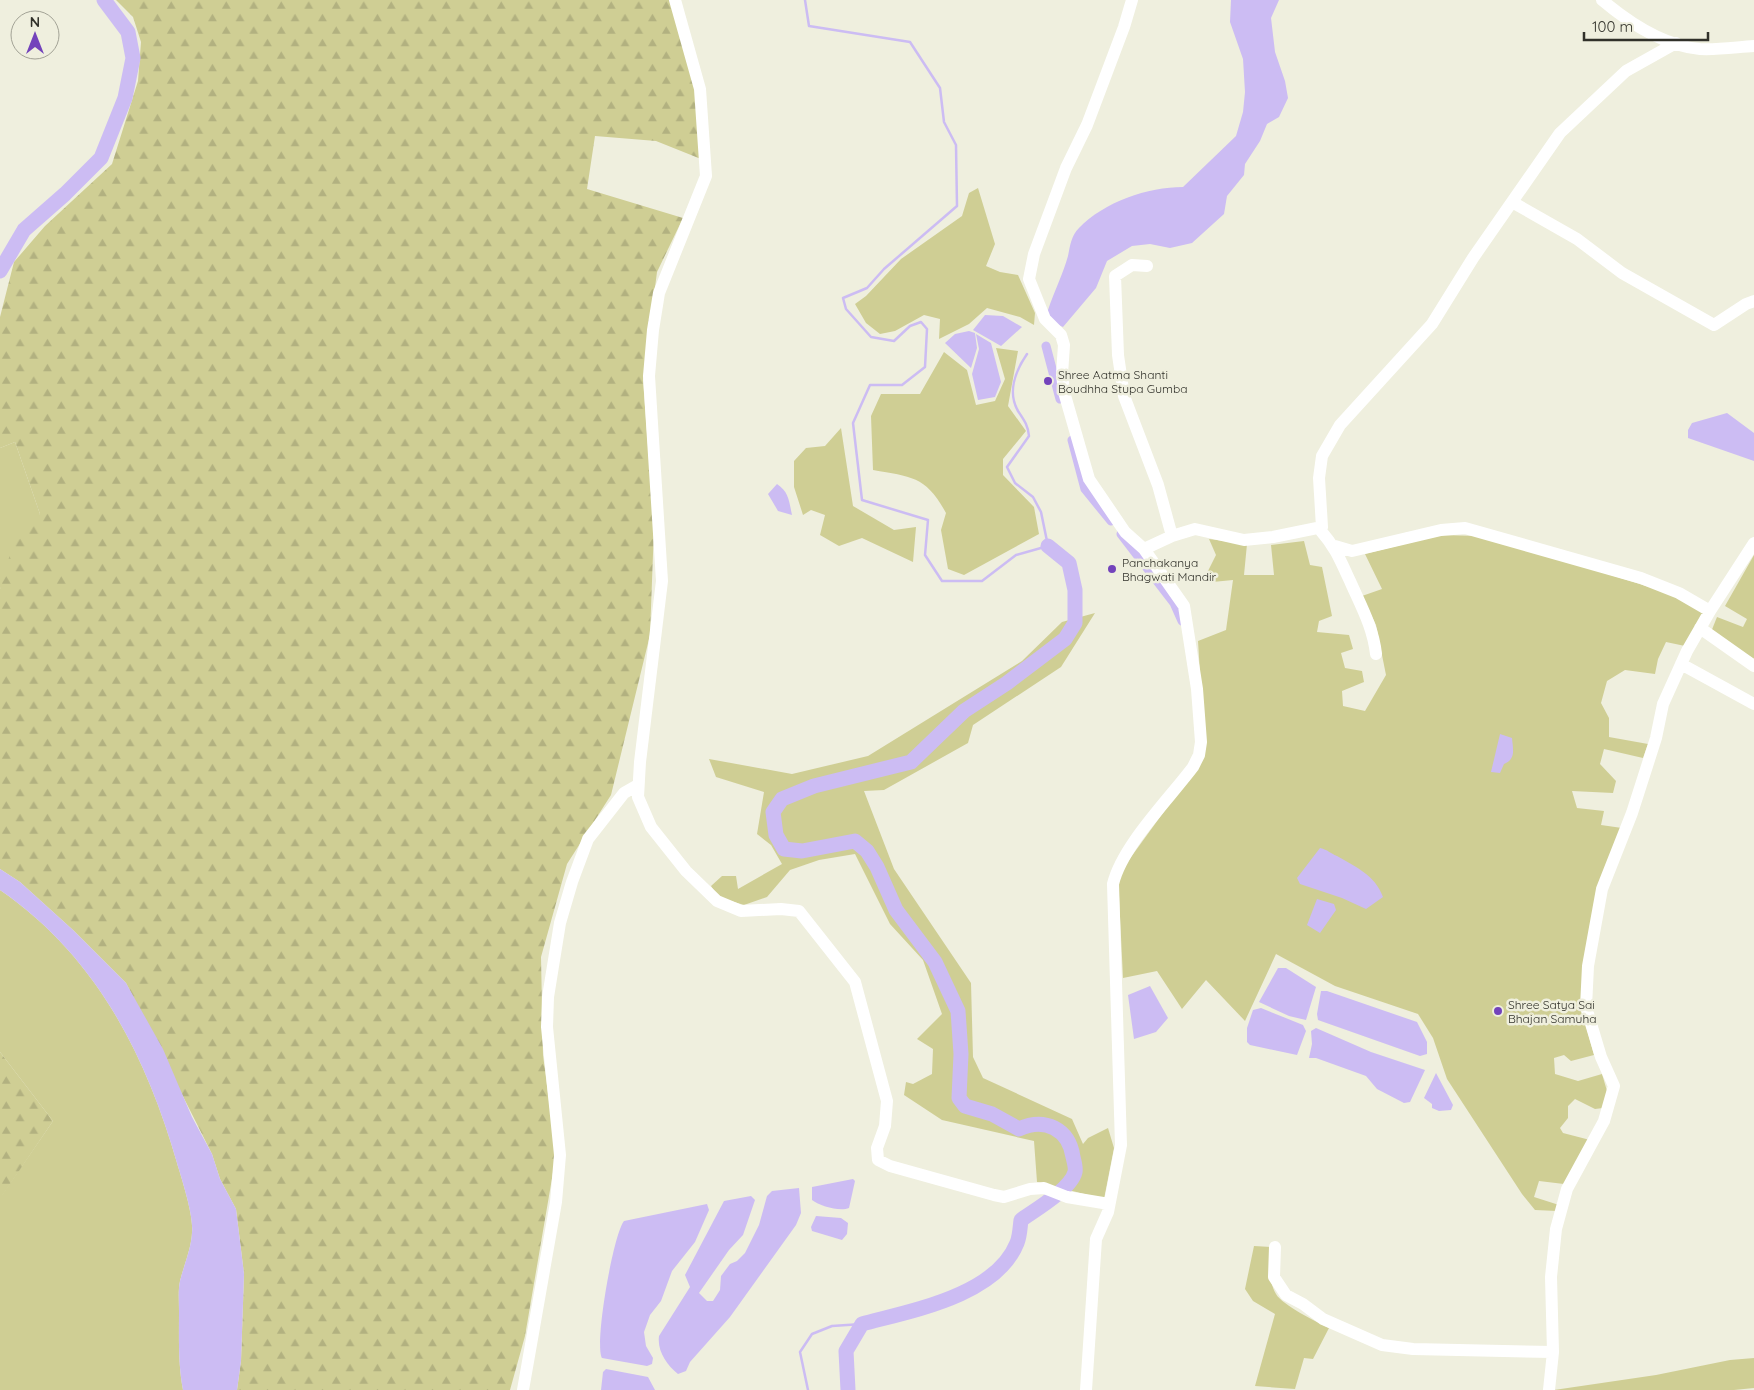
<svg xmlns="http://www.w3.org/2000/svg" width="1754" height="1390" font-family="Quicksand,sans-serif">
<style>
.green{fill:#cfce94}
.forest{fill:url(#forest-firs)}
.water{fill:#ccbcf3}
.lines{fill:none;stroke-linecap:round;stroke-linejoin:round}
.stream{stroke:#ccbcf3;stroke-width:2.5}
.canal{stroke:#ccbcf3;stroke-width:9}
.river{stroke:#ccbcf3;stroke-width:15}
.minor{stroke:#fff;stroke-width:12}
.poi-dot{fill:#7343bb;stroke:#efefde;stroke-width:2}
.labels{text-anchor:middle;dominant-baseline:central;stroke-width:5;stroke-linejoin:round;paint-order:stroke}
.poi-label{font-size:12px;fill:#31312a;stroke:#efefde;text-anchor:start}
</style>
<defs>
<pattern id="forest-firs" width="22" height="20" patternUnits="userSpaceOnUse" patternTransform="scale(1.25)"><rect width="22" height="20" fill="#cfce94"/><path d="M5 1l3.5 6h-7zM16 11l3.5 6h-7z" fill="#b2b180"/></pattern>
</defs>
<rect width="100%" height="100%" fill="#efefde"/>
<path class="green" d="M978,188l17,56 -9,22 14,6 18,3 17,38 -1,12 -14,-8 -33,-9 -18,16 -30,15 1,-20 -16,-4 -29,16 -15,3 -14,-11 -11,-19 11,-8 35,-37 61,-43 7,-23z
M996,348l22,3 -10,55 18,25 -23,28v16l31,32 5,27 -75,41 -16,-6 -7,-39 5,-17c-20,-37 -34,-36 -73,-43l-2,-54 10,-22h39l24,-42 23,18 9,35 19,-4 10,-22z
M841,428l12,78 41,24 22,-3 -3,35 -51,-24 -23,8 -19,-11 5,-20 -14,-5 -8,5 -9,-28v-26l12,-13 19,-2z
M15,442l25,72 -40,75v-141z
M1440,535l38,1 37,9 166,52 24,16 -20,33 -19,-4 -8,17 -3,15 -30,-4 -18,11 -6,22 8,15v19l39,7 -5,14 -39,-9 -4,15 16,17 -3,12 -41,-2 5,17 27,3 -3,14 21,3 -25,68 -14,119 11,40 -23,6 -7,-6 -10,3 1,16 23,7 24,-7 5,17 -4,17 -8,1 -20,-10 -7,7v12l-8,10 3,5 27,7 -26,44 -25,-3 -5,16 25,8 -2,6 -22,-1 -13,-16 -75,-115 -14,-41 -15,-24 -83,-28 -59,-32 -31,67 -39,-41 -24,29 -25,-38 -34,7 -5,-103 87,-120 -7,-114 28,-11 7,-50 -31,3 14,-28 -7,-16 38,5 -3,31h30l-3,-30 33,-4 6,24 12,2 10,49 -13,5 -2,11 32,3 4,14 -12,4 4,15 17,3 2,11 -22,9 1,15 22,5 21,-36 -10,-50 -14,-29 20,-7 -17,-35z
M1754,555v104l-43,-27 6,-15 26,10 4,-8 -22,-13z
M1095,613l-34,54 -88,58 -5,18 -84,47 -20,1 30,78 77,114 2,74 10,21 89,41 11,25 5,-6 20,-10 6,20 -10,51 -67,-17 -3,-41 -92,-21 -38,-25 2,-13 7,2 19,-10 1,-25 -16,-10 25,-25 -19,-54 -33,-36 -35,-70 -36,6 -29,10 -23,27 -23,8 -26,-8 -7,-11 11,-10h14l2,13 44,-25 -11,-19 -14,-11 7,-42 -48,-15 -7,-18 83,15 76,-18 154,-95 40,-39z
M0,890c96,66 146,165 177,273 5,17 17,53 15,70 -1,16 -8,32 -12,48 -2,9 -1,20 -1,30 0,27 -1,52 4,79h-183v-195h2l51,-74 -53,-69z
M1254,1246l17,1c-1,15 -3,34 5,47 6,11 41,28 53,34l-16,31 -9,-1 -9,31 -40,-3 20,-72 -22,-13 -8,-12z
M1754,1358v30l-20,2h-180l102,-15 74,-15z"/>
<path class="forest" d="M116,0h555l25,90 5,69 -45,-18 -61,-5 -8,53 96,29 -26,54 -14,108 11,147 -4,108 -39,160 -44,69 -26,93 2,98 13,100 -31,181 -15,54h-273l4,-29 3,-87 -8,-65 -16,-30 -8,-25 -86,-171 -53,-53 -53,-48 -20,-13v-280l17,-59 23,-16 -25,-72 -15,6v-131l14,-55 31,-36 67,-62 26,-83 3,-39 -8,-25z
M0,1052l53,69 -51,75 -2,-1z"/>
<path class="water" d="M1231,0h48l-8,18 4,34 10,29 3,17 -9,19 -12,7 -7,17 -15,23 -1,11 -17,21 -3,18 -32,29 -22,5 -20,-4 -18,2 -25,15 -11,27 -33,39 -7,-3 -9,-9 1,-5c6,-18 15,-36 20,-54 2,-10 3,-20 11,-28 25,-26 69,-41 104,-41l53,-51 7,-24 2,-20 -2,-33 -13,-37z
M985,315l18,1 19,11 -21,19 -28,-16z
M969,331l6,2 2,15 -6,20 -26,-25 10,-9z
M976,334l15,9 10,39 -6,15 -17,3 -6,-26 7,-25z
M1727,413l27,20v28l-66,-23v-8l4,-7z
M777,484c12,8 12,17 15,31l-14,-4 -10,-17z
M1500,734l12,4c1,12 4,21 -8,26l-4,9 -9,-1z
M1320,848c8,2 10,5 17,8 19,11 38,19 46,41l-17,12 -24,-11 -42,-14 -3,-6z
M0,869l20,13 53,48 53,53 37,66 29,68 20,37 8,25 16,30 8,65 -3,87 -4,29h-54c-5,-27 -4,-52 -4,-79 0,-10 -1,-21 1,-30 4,-16 11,-32 12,-48 2,-17 -10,-53 -15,-70 -31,-108 -81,-207 -177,-273z
M1317,899l17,5 2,6 -16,23 -13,-8z
M1278,968h8l30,19 -10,33 -17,-4 -30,-14z
M1150,986l18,32 -12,14 -22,7 -6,-44z
M1321,991h6l90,31 10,20v12l-7,2 -102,-36 -1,-6z
M1261,1008l42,17 3,6 -9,24 -47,-10 -3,-3v-14l6,-18z
M1316,1028l55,24 54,18 -15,32 -6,1 -27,-14 -11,-13 -50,-18h-7l3,-14 -1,-13z
M1436,1073l17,32 -2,5 -12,1 -7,-3v-4l-8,-6z
M853,1179l2,2 -6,27c-9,4 -29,-2 -37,-8v-13z
M799,1188l2,25 -5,12 -66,92 -40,45 -4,9 -8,3c-11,-9 -21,-23 -19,-38l31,-49 -5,-12 39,-74 27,-5 4,4 -12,35 -14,15 -30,43 8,8h6l7,-11 1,-14 9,-12 7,-3 8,-8 14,-28 8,-29 5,-5z
M707,1204l2,6 -14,32 -23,29 -11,30 -11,14 -6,17 2,14 7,12 -1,6 -5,2 -45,-8c-8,-13 11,-123 22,-137z
M816,1216l25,2 7,5 -1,11 -5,6 -30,-9 -1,-4z
M606,1369l42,8 7,13h-54l2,-18z"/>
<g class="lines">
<path class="stream" d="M805,0l4,26 101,16 30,46 4,34 12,23 1,61 -73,63 -17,19 -24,10 3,11 25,28 23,4 16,-15 11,-4 6,7 -2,38 -23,18h-32l-17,38 9,77 66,20 -3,35 17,26h40l34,-26 32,-9 -7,-34 -8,-15 -18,-14 -8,-16 22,-31c-1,-11 -5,-16 -11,-25 -11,-19 -2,-41 9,-57
M808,1390l-8,-38 12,-18 20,-8 30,-2"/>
<path class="canal" d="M1046,346l14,53
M1072,440l13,49 26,32
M1121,534l53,69 8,18"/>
<path class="river" d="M0,271l24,-41 41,-36 36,-36 24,-60 8,-40 -5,-26 -24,-32
M848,1390l-2,-39 16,-27c48,-13 134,-28 155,-81 3,-7 3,-16 4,-23 14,-10 50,-31 54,-48 1,-4 -1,-11 -2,-15 -4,-28 -28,-40 -54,-28l-27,-15 -27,-8 -6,-8 2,-44 -3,-43 -23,-49 -39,-52 -19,-43 -10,-16 -12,-10 -53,10 -18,-2 -8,-14 -3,-23 9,-13 32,-13 97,-24 53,-51 43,-28 58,-44 10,-16v-33l-6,-27 -21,-17"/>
<path class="minor" d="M675,0l25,89 6,87 -47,117 -6,37 -4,46 13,205 -22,181 -2,35 13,30 35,44 31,30 24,10 40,-2 18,2 56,71 32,119 -2,25 -8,22 1,12 12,6 104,29 10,2 26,-8 14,-1 23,9 42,7
M1602,0c26,22 62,46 98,49 18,1 37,-2 54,-3
M1512,202l65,37 45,34 92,52 32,-21 8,-3
M1147,266l-15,-1 -17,11 3,79 6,41 34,89 14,51
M1322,527l-1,4c15,17 20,31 29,50 11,25 23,46 26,73
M1335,546l17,5 89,-21 24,-2 176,50 38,15 31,18
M1144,549l28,-13 23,-7 49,11 29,-3 49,-10 -3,-49 3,-22 18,-31 92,-101 41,-66 87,-125 66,-62 50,-28
M1700,628l54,38
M1681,664l73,40
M1275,1247l-1,30 12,18 17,9 20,15 59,26 31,4 140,3
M523,1390l33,-188 4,-47 -13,-128 1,-30 12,-74 12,-41 16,-43 36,-46 14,-8
M1086,1390l10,-151 12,-27 13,-67 -8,-261c9,-38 56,-85 80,-117l6,-12 2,-13 -4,-53 -13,-83 -40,-57 -19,-17 -36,-53 -25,-87 -2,-18 2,-29 -3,-10 -16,-16 -16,-40 5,-25 32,-86 21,-43 37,-98 8,-27
M1549,1390l4,-38 -2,-75 5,-48 11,-40 37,-68 10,-35 -13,-29 -15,-50 2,-41 14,-77 30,-76 24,-75 7,-34 24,-53 23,-40 44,-68"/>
</g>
<g class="poi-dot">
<circle cx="1048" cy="381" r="5"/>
<circle cx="1112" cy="569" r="5"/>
<circle cx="1498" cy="1011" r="5"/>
</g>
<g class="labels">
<g class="poi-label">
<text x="1058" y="374">Shree Aatma Shanti<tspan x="1058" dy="14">Boudhha Stupa Gumba</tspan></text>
<text x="1122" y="562">Panchakanya<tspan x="1122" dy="14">Bhagwati Mandir</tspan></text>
<text x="1508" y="1004">Shree Satya Sai<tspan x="1508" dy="14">Bhajan Samuha</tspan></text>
</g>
</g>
<g transform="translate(35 35)"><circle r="24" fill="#efefde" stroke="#a3a396"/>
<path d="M0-4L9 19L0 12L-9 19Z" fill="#7343bb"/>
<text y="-8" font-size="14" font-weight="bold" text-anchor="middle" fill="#31312a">N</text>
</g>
<path d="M1584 32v8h124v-8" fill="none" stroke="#31312a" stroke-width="2.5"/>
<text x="1592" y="32" font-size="15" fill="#31312a" stroke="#efefde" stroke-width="4" paint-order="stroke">100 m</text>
</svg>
